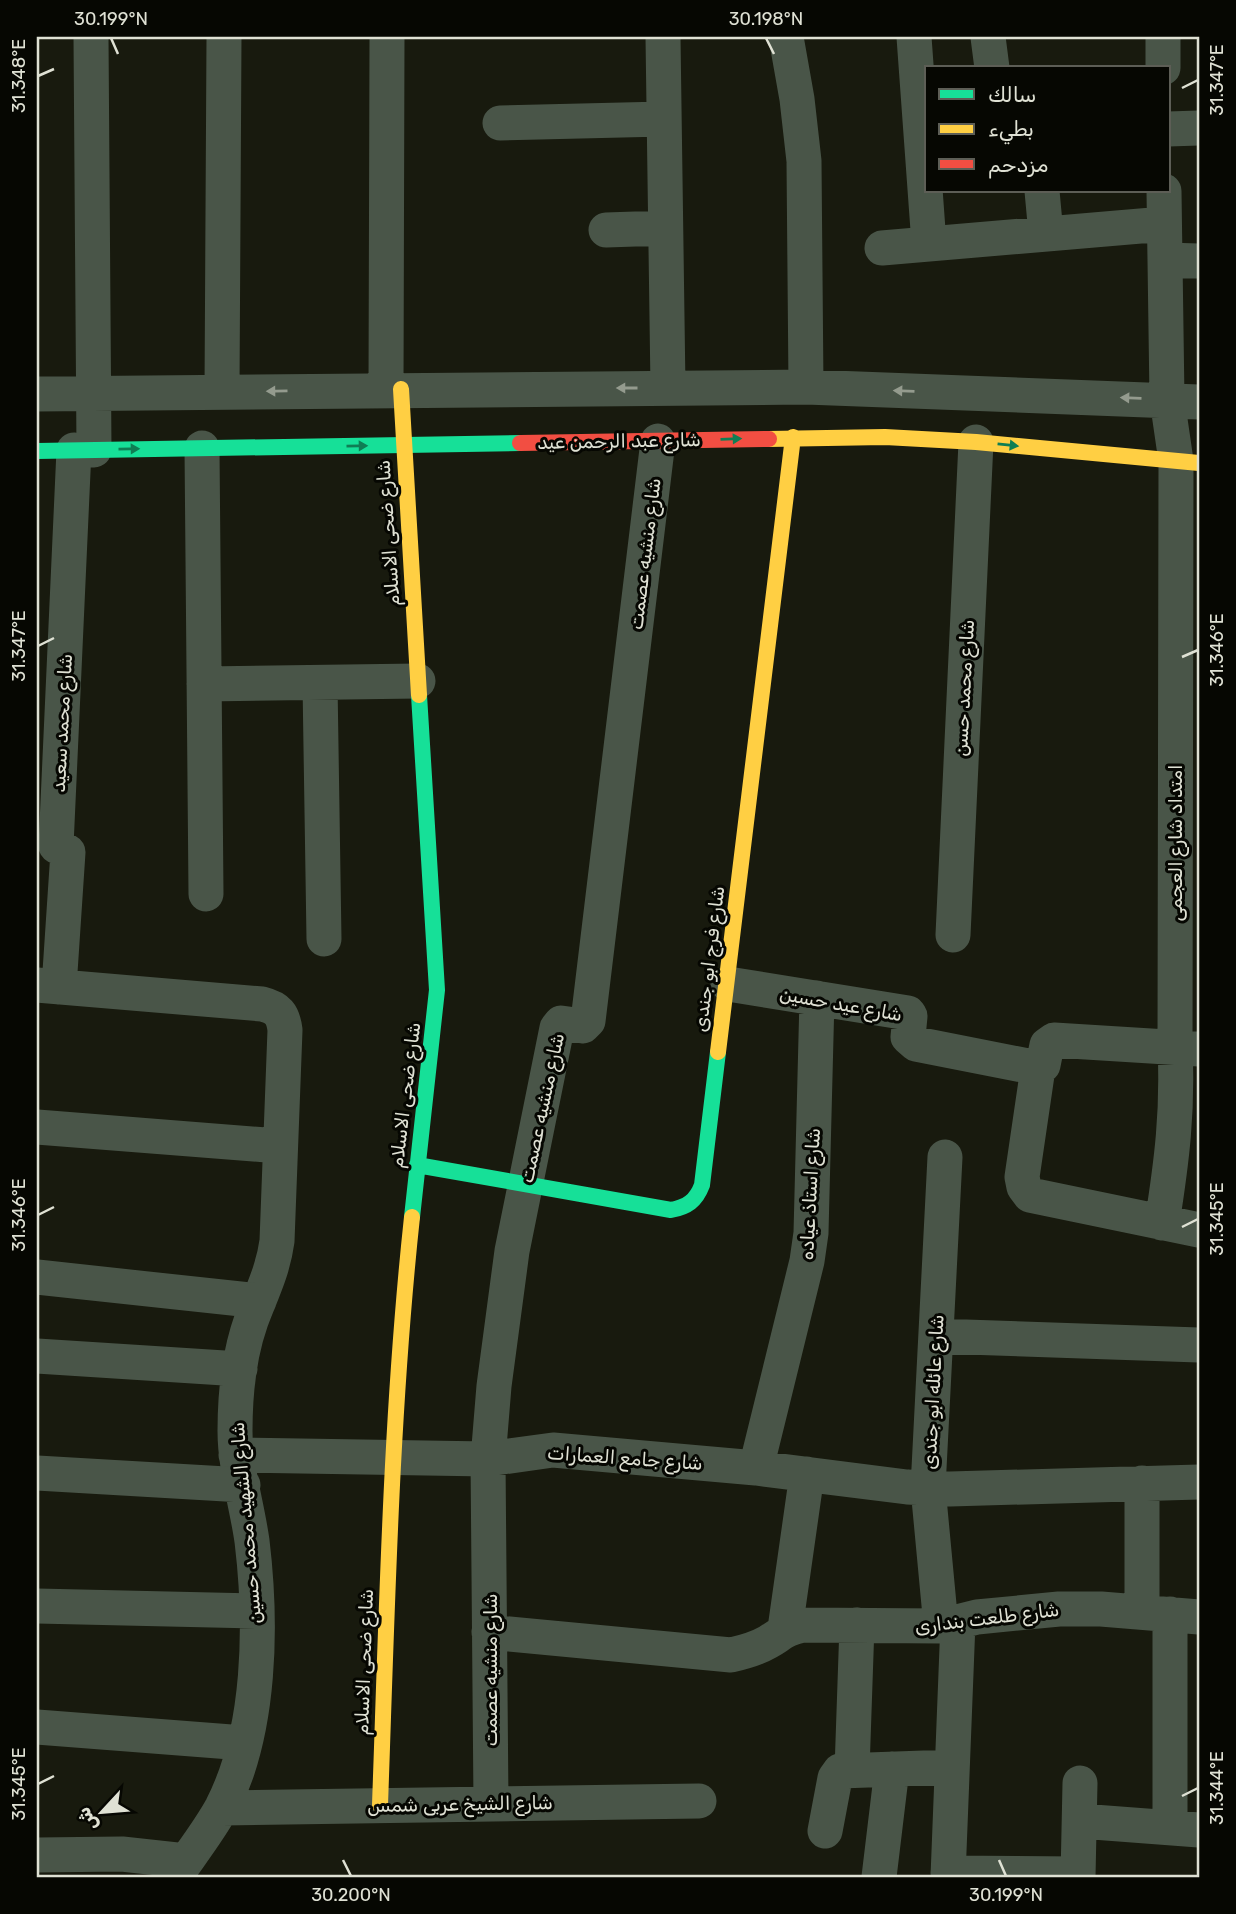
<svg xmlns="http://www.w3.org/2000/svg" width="1236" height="1914" font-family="Rubik,'Noto Naskh Arabic',sans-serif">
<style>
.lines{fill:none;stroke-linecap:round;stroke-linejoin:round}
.street{stroke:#495548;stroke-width:35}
.fast{stroke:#16e098;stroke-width:16}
.slow{stroke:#ffcf43;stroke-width:16}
.jam{stroke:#f24e42;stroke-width:16}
.oneway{fill:#949b8e}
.oneway2{fill:#0f7e54}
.ticks{fill:none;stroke:#dfe1d4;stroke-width:2.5}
.labels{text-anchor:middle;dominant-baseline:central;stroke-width:6;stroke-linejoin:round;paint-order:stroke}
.street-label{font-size:19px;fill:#dfe1d4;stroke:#060702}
.neatline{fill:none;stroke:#dfe1d4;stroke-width:2.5}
.ticks-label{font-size:18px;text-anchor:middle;fill:#dfe1d4}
</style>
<rect width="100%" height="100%" fill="#181a0e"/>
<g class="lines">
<path class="street" d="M91,37l3,413
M663,37l5,351
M786,37l11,62 7,62 2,226
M914,37l15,207
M988,37l4,31
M1163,37v31
M500,123l164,-4
M1168,129l31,-1
M1042,191l4,43
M606,230l59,-2
M882,248l282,-24
M1165,260l34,1
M386,389l1,-352
M222,391l2,-354
M37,394l769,-7 393,15
M202,448l4,446
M320,683l4,256
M204,684l214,-3
M953,935l23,-493
M728,984l180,29 2,3 -2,21 8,7 122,24 5,-3 4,-20 7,-5 145,9
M37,985l225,19c16,4 21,10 23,26l-8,211c-4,30 -16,53 -26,80 -12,34 -16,75 -16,110 0,37 12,74 17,110 10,83 9,190 -30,266 -13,24 -32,48 -47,70
M59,987l9,-135 -12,-6 18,-396
M1038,1068l-16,109 2,10 6,8 169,35
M37,1127l242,19
M1162,1223c10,-63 16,-112 13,-176l1,-586 -9,-62 -3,-208
M37,1277l222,24
M936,1336l263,9
M37,1356l203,13
M236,1455l252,4 65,-9 203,18 151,19 43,2 249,-7
M756,1468l51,-207 4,-28 6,-235
M37,1473l206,12
M1142,1483v129
M37,1606l219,5
M1170,1614v213
M941,1626l-13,-138 17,-331
M785,1629l22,-155
M489,1632l242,23c13,-3 25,-6 37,-13 15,-9 17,-13 35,-17l138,1 36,-9 82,-8h42l98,8
M37,1727l207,16
M852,1770l5,-145
M491,1804l-3,-345 6,-73 18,-135 45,-223 4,-5 22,3 5,-5 70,-580
M222,1808l477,-7
M1080,1821l119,9
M825,1831l10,-53 5,-7 112,-4
M37,1855l85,-1 64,7
M948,1873l130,1
M879,1877l13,-108
M948,1877l10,-255
M1078,1877l2,-94"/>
<path class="fast" d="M37,451l483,-8
M417,1165l254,45c16,-3 25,-9 31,-25l16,-133
M412,1217l25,-227 -18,-295"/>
<path class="slow" d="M401,389l18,306
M769,439l116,-2 91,5 223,21
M718,1052l75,-615
M380,1805c7,-196 11,-392 32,-588"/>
<path class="jam" d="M520,443l249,-4"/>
</g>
<defs><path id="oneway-solid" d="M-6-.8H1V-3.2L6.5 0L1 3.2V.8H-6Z" transform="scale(1.75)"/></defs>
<g class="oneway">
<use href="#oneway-solid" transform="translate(627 388) rotate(180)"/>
<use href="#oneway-solid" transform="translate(277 391) rotate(179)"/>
<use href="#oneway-solid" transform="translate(904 391) rotate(-178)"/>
<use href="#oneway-solid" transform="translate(1131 398) rotate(-178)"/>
</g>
<g class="oneway2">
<use href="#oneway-solid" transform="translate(731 439) rotate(-2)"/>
<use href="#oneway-solid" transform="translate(1008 445) rotate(6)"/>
<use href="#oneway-solid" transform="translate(357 446) rotate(-1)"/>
<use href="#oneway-solid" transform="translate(129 449) rotate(-1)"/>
</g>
<path class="ticks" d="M111,38l7,16M766,38l8,16M38,76l16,-7M1182,88l16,-8M38,646l16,-8M1182,657l16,-7M38,1215l16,-8M1182,1227l16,-8M38,1784l16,-8M1182,1796l16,-8M343,1860l8,16M999,1860l7,16"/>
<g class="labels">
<g class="street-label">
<text transform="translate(619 441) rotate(-1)">شارع عبد الرحمن عيد</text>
<text transform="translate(388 533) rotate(-94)">شارع ضحى الاسلام</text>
<text transform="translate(645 554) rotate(-83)">شارع منشيه عصمت</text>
<text transform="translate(964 688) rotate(-87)">شارع محمد حسن</text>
<text transform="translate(62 723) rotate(-87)">شارع محمد سعيد</text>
<text transform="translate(1175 843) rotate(-90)">امتداد شارع العجمى</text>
<text transform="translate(709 959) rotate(-83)">شارع فرج ابو جندى</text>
<text transform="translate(841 1004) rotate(10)">شارع عيد حسين</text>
<text transform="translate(405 1095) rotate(-83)">شارع ضحى الاسلام</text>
<text transform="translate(542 1108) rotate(-78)">شارع منشيه عصمت</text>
<text transform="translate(810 1194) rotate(-87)">شارع استاذ عياده</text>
<text transform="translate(933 1392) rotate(-87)">شارع عائله ابو جندى</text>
<text transform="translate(625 1458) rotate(4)">شارع جامع العمارات</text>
<text transform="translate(246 1523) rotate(-95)">شارع الشهيد محمد حسين</text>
<text transform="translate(987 1618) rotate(-7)">شارع طلعت بندارى</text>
<text transform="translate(364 1662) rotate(-88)">شارع ضحى الاسلام</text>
<text transform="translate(490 1670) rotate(-90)">شارع منشيه عصمت</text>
<text transform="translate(460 1804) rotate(-1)">شارع الشيخ عربى شمس</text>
</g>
</g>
<rect width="1236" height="1914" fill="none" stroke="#060702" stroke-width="77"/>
<rect x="925" y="66" width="245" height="126" fill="#060702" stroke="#5d5e56" stroke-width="2"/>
<rect x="939" y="89" width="35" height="10" fill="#16e098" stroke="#5d5e56" stroke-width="2"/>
<text x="988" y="102" font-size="21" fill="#dfe1d4">سالك</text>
<rect x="939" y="124" width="35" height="10" fill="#ffcf43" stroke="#5d5e56" stroke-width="2"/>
<text x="988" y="136" font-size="21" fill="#dfe1d4">بطيء</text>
<rect x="939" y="159" width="35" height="10" fill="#f24e42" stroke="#5d5e56" stroke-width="2"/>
<text x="988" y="172" font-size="21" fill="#dfe1d4">مزدحم</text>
<g transform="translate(102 1812) rotate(244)" stroke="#060702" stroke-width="5" paint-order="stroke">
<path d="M0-5L12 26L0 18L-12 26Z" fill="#dfe1d4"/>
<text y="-10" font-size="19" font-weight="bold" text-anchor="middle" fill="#dfe1d4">ش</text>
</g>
<rect x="38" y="38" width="1160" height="1838" class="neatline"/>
<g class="ticks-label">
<text x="111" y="25">30.199°N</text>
<text x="766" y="25">30.198°N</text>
<text transform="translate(19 76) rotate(-90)" y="6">31.348°E</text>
<text transform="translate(1217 80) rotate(-90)" y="6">31.347°E</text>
<text transform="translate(19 646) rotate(-90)" y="6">31.347°E</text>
<text transform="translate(1217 650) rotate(-90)" y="6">31.346°E</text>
<text transform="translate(19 1215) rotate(-90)" y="6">31.346°E</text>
<text transform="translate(1217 1219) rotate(-90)" y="6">31.345°E</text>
<text transform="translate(19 1784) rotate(-90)" y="6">31.345°E</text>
<text transform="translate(1217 1788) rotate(-90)" y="6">31.344°E</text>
<text x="351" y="1901">30.200°N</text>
<text x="1006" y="1901">30.199°N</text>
</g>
</svg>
